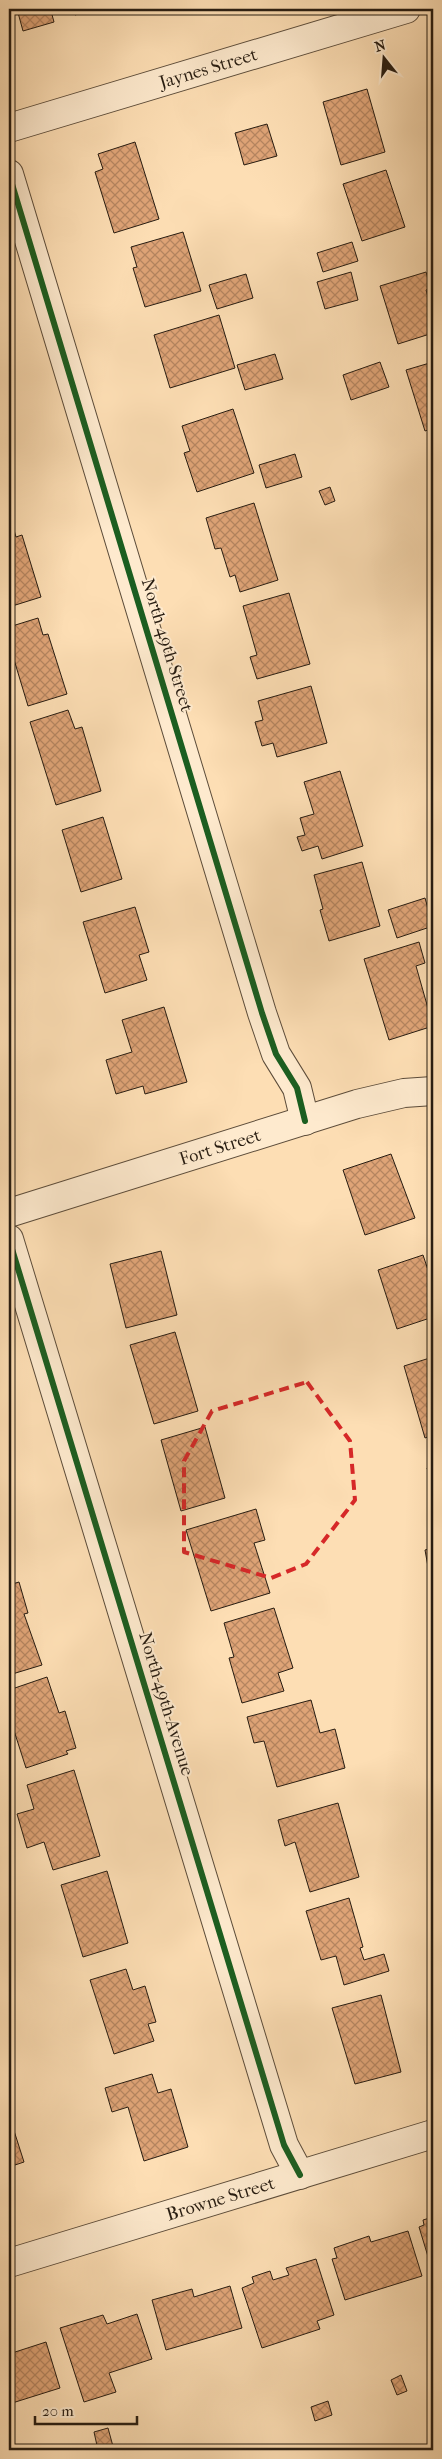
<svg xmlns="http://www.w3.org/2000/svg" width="442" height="2459" font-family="'IM FELL French Canon',serif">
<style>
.building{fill:url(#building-cross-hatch);stroke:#271c11}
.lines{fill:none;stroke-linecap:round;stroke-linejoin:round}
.minor-casing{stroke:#5c4c3a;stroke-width:30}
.minor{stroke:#feeace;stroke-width:28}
.cycleway-casing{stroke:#feeace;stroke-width:9}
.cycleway{stroke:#1b5e20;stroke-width:6}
.marked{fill:none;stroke:#d62828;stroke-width:4;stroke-dasharray:10 6;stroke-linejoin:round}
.labels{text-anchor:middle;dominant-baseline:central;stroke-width:4;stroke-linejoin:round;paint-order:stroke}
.street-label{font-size:18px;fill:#271c11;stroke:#feeace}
</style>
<defs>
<pattern id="building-cross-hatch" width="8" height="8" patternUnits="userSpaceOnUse" patternTransform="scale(1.25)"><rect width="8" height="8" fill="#dfa477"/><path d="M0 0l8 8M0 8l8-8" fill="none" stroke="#b58560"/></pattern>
</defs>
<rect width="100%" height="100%" fill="#fddeb4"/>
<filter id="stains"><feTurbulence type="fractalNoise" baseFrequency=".004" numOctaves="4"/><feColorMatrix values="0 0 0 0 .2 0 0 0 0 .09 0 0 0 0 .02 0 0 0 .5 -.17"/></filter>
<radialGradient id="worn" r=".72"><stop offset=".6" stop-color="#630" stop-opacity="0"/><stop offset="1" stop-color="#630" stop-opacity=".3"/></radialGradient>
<path class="building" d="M17,9h40l-6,2 3,11 -31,9z
M73,9h22l-20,6z
M367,89l18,63 -44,13 -18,-63z
M267,124l10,32 -33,9 -9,-32z
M135,142l24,77 -45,14 -19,-61 8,-3 -5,-15z
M386,170l19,57 -43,14 -19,-57z
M183,232l18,59 -56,16 -12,-39 4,-1 -6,-20z
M352,242l6,19 -35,11 -6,-19z
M351,272l7,28 -33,9 -8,-27z
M426,272l5,16 -5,2 7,24v19l-35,11 -18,-58z
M246,274l7,24 -36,11 -8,-24z
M219,315l16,53 -65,20 -16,-53z
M275,354l8,25 -38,11 -8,-25z
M380,362l9,25 -38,13 -8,-25z
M433,362v66l-8,3 -19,-61z
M233,409l21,64 -57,19 -13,-39 6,-2 -8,-25z
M295,454l7,23 -36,11 -7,-23z
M330,487l5,14 -10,4 -6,-14z
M254,503l24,77 -38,12 -5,-17 -5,2 -9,-29 -6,1 -9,-31z
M10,516l6,21 6,-2 19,62 -32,10z
M289,593l21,71 -53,15 -7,-22 7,-2 -14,-49z
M38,618l5,17 5,-1 19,60 -39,12 -19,-63v-16z
M311,686l16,57 -50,14 -4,-14 -11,3 -7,-24 8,-2 -5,-19z
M68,710l7,19 7,-2 19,64 -45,14 -26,-83z
M340,771l23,75 -41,13 -4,-13 -16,5 -5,-14 8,-2 -5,-17 14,-4 -10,-32z
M103,817l19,62 -41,13 -19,-62z
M362,862l18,64 -51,15 -9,-31 3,-1 -9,-34z
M425,898l8,28 -36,12 -9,-28z
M135,907l14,45 -10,3 8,25 -42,13 -22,-71z
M419,942l6,21 -9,3 17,60 -44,14 -25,-81z
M164,1007l23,75 -42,12 -2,-8 -27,8 -10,-34 26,-8 -10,-32z
M391,1154l24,64 -50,17 -22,-65z
M161,1251l16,64 -51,13 -16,-64z
M423,1255l10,30v32l-36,12 -19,-59z
M175,1332l23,79 -44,13 -24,-79z
M433,1357v78l-8,3 -21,-72z
M205,1427l20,71 -44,13 -20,-71z
M433,1465v22l-6,-19z
M256,1509l9,31 -11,3 16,50 -59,18 -25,-81z
M433,1548v29l-3,1 -5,-28z
M19,1582l9,31 -4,1 18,51 -33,10v-90z
M274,1608l19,60 -15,5 6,18 -42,12 -13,-45 5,-1 -10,-34z
M47,1677l12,36 6,-2 11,37 -10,3 2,3 -42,14 -17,-53v-25z
M311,1700l9,33 15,-4 10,39 -68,19 -13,-46 -10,2 -7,-26z
M74,1770l26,86 -47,14 -9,-28 -17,6 -10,-34 17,-5 -7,-24z
M338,1803l21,74 -49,15 -15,-50 -10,4 -7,-26z
M107,1871l21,72 -45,14 -22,-72z
M349,1898l14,49 -3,1 4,12 20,-6 5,17 -45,14 -8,-29 -15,4 -15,-49z
M126,1969l7,21 12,-4 11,36 -8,2 6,17 -40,13 -24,-74z
M381,1995l20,77 -46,12 -23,-76z
M152,2074l6,19 13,-4 17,58 -44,14 -16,-54 -16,5 -7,-24z
M9,2115l15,47 -15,5z
M433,2217v56l-14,-46 5,-2 -1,-5z
M408,2231l14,45 -77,24 -13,-41 5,-1 -3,-10 35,-12 2,6z
M316,2259l18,56 -17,6 3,8 -58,19 -20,-60 12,-5 -2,-6 18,-6 3,9 16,-5 -3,-7z
M230,2286l12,42 -76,22 -14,-50 40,-11 2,8z
M137,2314l15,45 -43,14 7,19 -32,10 -24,-74 43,-13 4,9z
M46,2342l14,46 -51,16v-50z
M401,2375l6,16 -10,4 -6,-15z
M328,2401l4,14 -17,6 -4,-14z
M108,2428l6,22h-16l-4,-18z"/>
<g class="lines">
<defs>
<g id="minor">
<path id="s1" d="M9,128l397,-119"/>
<path d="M9,174l253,839 14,41 21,34 8,33"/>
<path id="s2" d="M9,1213l348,-109 47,-11 29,-2"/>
<path d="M9,1239l275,906 16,30"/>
<path id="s3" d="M9,2263l424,-129"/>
</g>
</defs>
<use href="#minor" class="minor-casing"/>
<use href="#minor" class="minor"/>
<defs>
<path id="cycleway" d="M9,174l253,839 14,41 21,34 8,33
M9,1239l275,906 16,30"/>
</defs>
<use href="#cycleway" class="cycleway-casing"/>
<use href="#cycleway" class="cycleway"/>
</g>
<path class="marked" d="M307,1382l43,59 5,59 -49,64 -35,14 -87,-26v-91l28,-50z"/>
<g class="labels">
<g class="street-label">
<text stroke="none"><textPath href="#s1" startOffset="208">Jaynes Street</textPath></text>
<text transform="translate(167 645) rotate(73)">North 49th Street</text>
<text stroke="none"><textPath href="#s2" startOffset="221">Fort Street</textPath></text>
<text transform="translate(166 1704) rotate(73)">North 49th Avenue</text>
<text stroke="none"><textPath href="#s3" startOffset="221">Browne Street</textPath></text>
</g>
</g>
<rect width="442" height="2459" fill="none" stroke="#fddeb4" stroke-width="30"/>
<rect x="10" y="10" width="422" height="2439" fill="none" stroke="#271c11" stroke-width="2.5"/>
<rect x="15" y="15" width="412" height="2429" fill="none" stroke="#271c11"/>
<g transform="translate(384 58) rotate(343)" stroke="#feeace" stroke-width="4" paint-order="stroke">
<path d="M0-4L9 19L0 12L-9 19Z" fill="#271c11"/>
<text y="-8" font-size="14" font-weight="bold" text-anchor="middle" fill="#271c11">N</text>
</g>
<path d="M35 2416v8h102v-8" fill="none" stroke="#271c11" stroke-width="2.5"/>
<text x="42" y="2416" font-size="15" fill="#271c11" stroke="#feeace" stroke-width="4" paint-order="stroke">20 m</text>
<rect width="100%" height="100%" filter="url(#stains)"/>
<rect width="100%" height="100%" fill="url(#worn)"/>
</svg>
